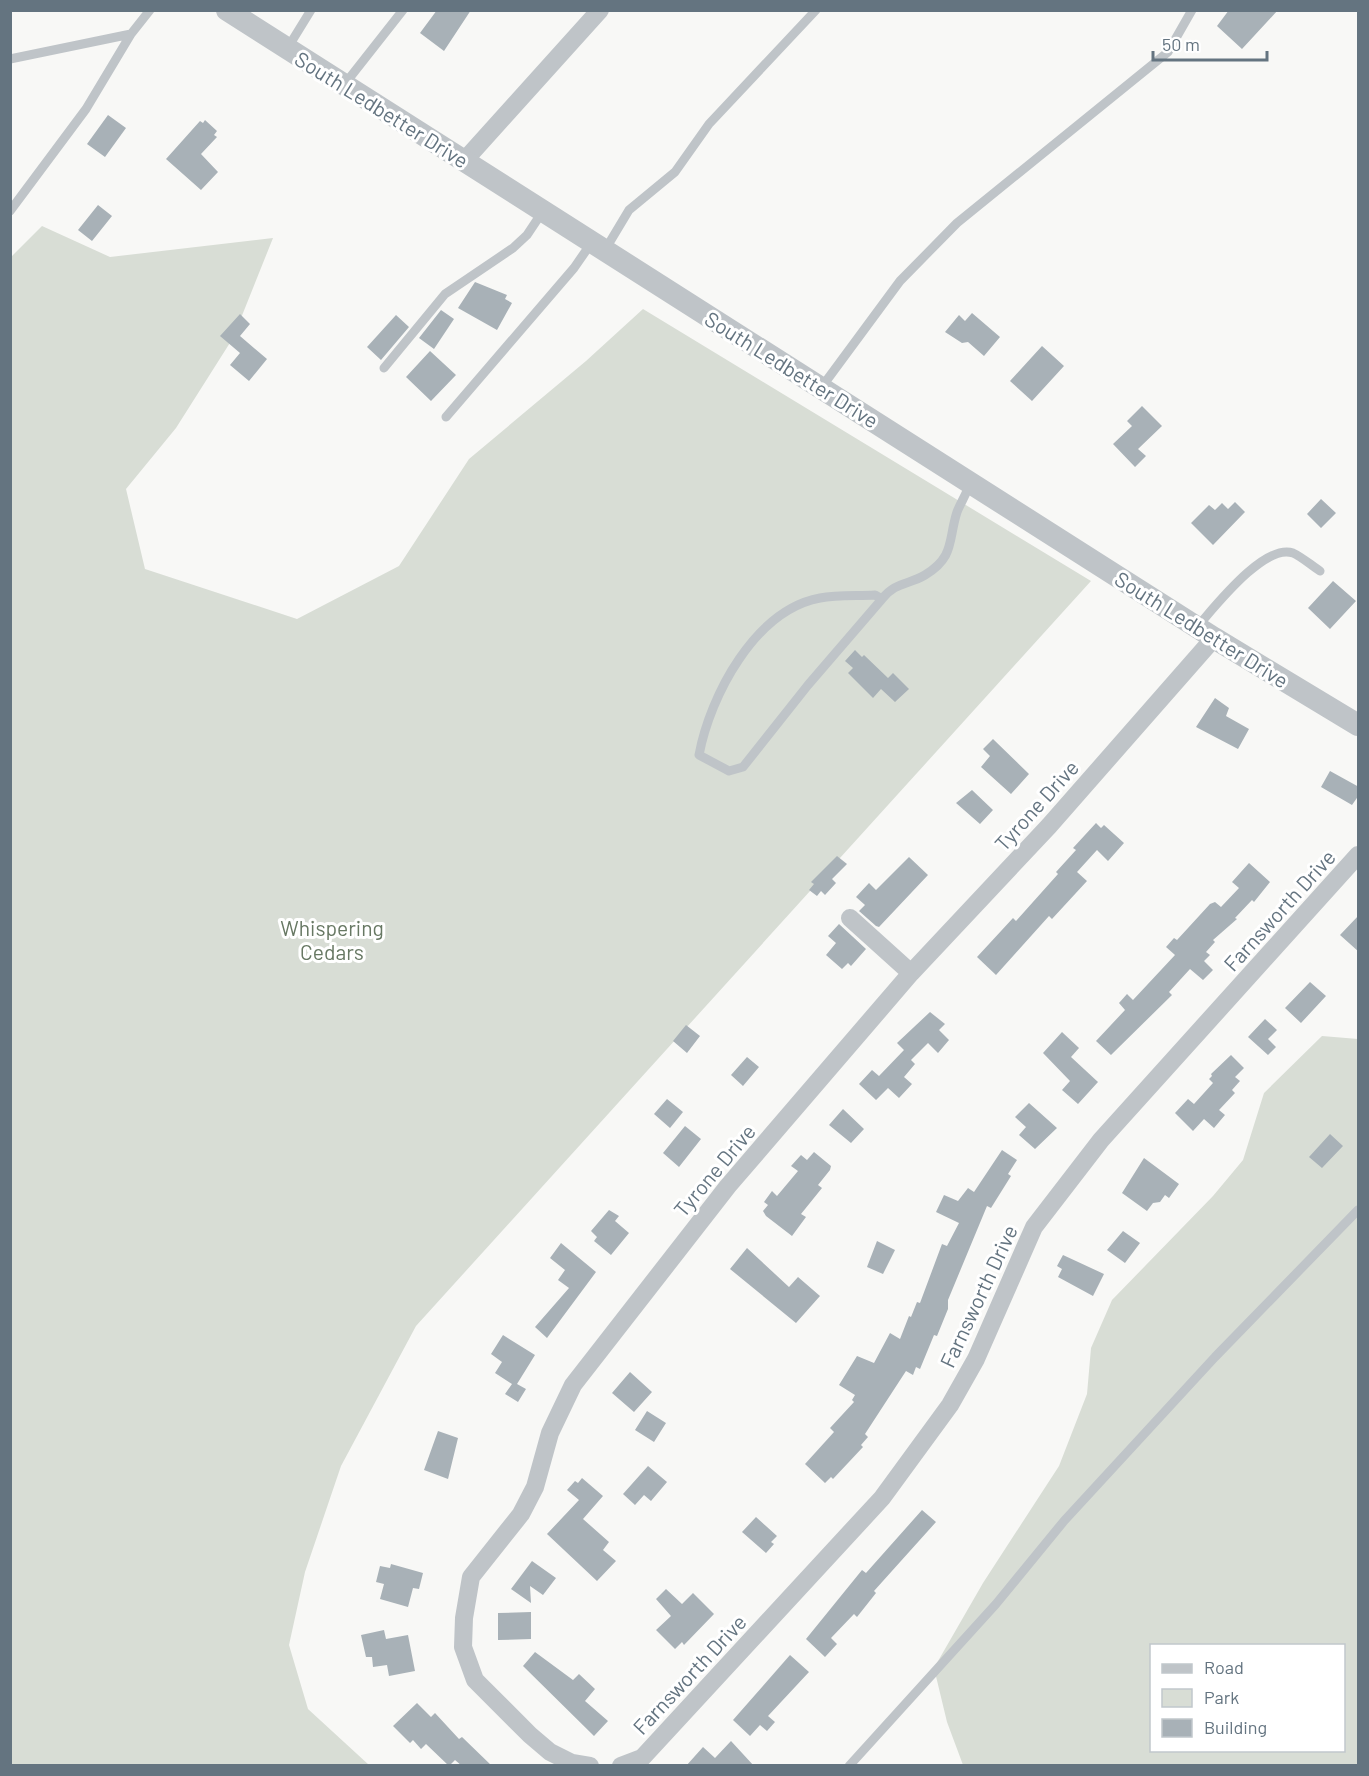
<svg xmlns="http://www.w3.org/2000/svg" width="1369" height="1776" font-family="Barlow,sans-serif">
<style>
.green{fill:#d8ddd5;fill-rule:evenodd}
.building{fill:#a8b1b7}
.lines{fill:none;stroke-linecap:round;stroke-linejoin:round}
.service{stroke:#bfc4c8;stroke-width:9}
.minor{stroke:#bfc4c8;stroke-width:18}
.tertiary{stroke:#bfc4c8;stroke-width:22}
.labels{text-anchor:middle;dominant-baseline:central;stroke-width:6;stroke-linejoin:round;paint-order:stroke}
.street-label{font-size:21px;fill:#647480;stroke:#fff}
.park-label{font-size:21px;fill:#677863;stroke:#fff}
</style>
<rect width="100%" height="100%" fill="#f8f8f6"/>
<path class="green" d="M42,226l68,31 163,-19 -40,100 -57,90 -50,61 19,80 152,50 102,-53 70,-107 117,-98 57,-52 448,272 -675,745 -75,140 -36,106 -16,73 19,64 61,56 -358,1v-1509z
M1322,1036l36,3v726h-395l-16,-43 -13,-54 49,-85 76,-117 28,-72 4,-46 21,-48 101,-104 30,-36 21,-67zM1152,1646h192v104h-192z"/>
<path class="building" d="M437,10h34l-27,41 -24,-18z
M1229,10h49l-36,39 -25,-23z
M108,115l18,13 -21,29 -18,-13z
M205,120l12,11 -3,4 3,2 -16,17 17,18 -17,18 -35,-31 34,-38 3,2z
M98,205l14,11 -20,25 -14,-11z
M475,282l32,13 -2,4 7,4 -15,27 -39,-22z
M441,310l13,9 -20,30 -15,-11z
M972,313l28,24 -16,19 -16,-14 -6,1 -17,-11 14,-17 6,6z
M240,314l10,10 -10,12 27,23 -18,22 -19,-16 10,-12 -20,-17z
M396,315l13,12 -28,33 -14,-13z
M1042,346l22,20 -32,35 -22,-20z
M430,351l26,24 -25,26 -25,-24z
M1142,406l20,20 -24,23 8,7 -11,11 -22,-23 19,-18 -5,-5z
M1321,499l15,14 -15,15 -14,-14z
M1235,502l10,10 -32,33 -22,-22 18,-18 6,5 7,-7 6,6z
M1333,581l23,20 -26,28 -22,-21z
M855,650l7,7 2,-2 24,23 5,-5 16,16 -14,13 -14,-13 -8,9 -25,-25 5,-5 -8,-7z
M1215,698l14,10 -3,8 23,13 -11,20 -42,-22z
M993,739l36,35 -18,20 -30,-27 9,-11 -7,-7z
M1330,771l29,16v8l-7,10 -31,-18z
M972,790l21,20 -13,14 -24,-21z
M1096,823l5,5 3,-3 20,18 -16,18 -11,-11 -20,22 10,9 -35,38 -3,-3 -53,59 -19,-18 36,-39 3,3 42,-47 -2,-2 20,-22 -3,-2z
M837,856l10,8 -15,15 4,4 -11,12 -4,-4 -4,5 -8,-6 5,-6 -3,-2z
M909,857l19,18 -49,52 -3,-1 -17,-15 6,-6 -9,-8 13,-14 7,7z
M1249,863l21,19 -16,20 -2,-2 -17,18 2,1 -24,21 2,2 -9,10 4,3 -6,6 9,9 -10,10 -13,-11 -21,23 3,3 -61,60 -15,-14 29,-31 -6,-7 8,-9 6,6 42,-45 -9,-8 8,-9 3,2 33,-36 5,-2 6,5 18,-19 -7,-6z
M1359,915v37l-19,-17z
M839,924l27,25 -15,17 -3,-3 -6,6 -16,-14 10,-12 -8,-7z
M1310,982l16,14 -25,27 -16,-15z
M930,1012l15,12 -6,6 10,10 -11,13 -10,-10 -17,17 4,4 -11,13 8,7 -13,14 -11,-10 -12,12 -17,-16 13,-14 7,6 25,-26 -7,-7z
M1265,1019l12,11 -9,9 8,8 -8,8 -20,-18z
M686,1025l14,11 -13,17 -14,-12z
M1062,1032l17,16 -8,9 27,25 -20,22 -16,-14 8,-9 -27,-28z
M1231,1055l13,13 -9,9 5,4 -8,9 3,3 -16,17 6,5 -11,13 -10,-9 -11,12 -18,-18 13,-14 6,5 19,-21 -4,-4 3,-3 -1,-2z
M747,1057l12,10 -16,19 -12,-11z
M667,1099l16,13 -13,16 -16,-14z
M1029,1103l28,25 -22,21 -16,-14 7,-8 -11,-10z
M843,1109l21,20 -13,14 -22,-18z
M685,1126l16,13 -22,28 -16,-14z
M1330,1134l13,12 -21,22 -13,-11z
M1002,1150l15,10 -9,14 3,2 -20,32 -4,-2 -39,94v9l-11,27 -3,-1 -14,34 -4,-2 -3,8 -7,-4 -41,63 3,3 -7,8 2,2 -30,32 -2,-2 -6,6 -20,-19 29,-32 -4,-4 24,-26 -2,-2 3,-5 -16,-10 18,-29 17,7 16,-30 10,6 9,-23 2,1 6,-15 3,1 22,-59 5,2 12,-23 -23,-11 8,-17 14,6 10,-13 6,4z
M814,1152l17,14 -1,4 -12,15 4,3 -21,26 5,3 -14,19 -26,-20 -3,-5 5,-6 -4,-3 8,-11 5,5 21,-25 -7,-5 10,-11 6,5z
M1144,1158l35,26 -10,14 -4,-3 -5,7 -7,1 -6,8 -25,-18z
M609,1210l10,6 -4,5 14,12 -18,22 -17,-14 3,-4 -6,-6z
M1123,1231l17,12 -15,20 -18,-13z
M877,1241l18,9 -12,24 -16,-7z
M561,1243l35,29 -49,66 -12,-11 34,-39 -11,-8 7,-10 -15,-12z
M747,1248l42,39 9,-10 22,19 -24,27 -66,-54z
M1063,1255l41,19 -11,22 -35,-19 4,-8 -5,-3z
M503,1335l32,20 -18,29 9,5 -8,13 -13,-8 7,-10 -17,-11 7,-11 -11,-8z
M630,1372l22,20 -18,20 -22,-19z
M647,1411l19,12 -12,19 -19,-12z
M438,1431l20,7 -10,41 -24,-9z
M648,1466l19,16 -16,19 -7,-6 -9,10 -12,-11z
M582,1478l21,18 -20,23 26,23 -6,8 13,11 -19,20 -50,-47 32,-34 -12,-10 8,-9 3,2z
M922,1510l14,12 -62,69 2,2 -19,24 -3,-3 -23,24 6,6 -12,13 -19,-18 56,-69 4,3z
M756,1517l21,19 -6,6 3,2 -8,9 -24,-21z
M532,1561l24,17 -13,17 -13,-9 1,17 -20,-14z
M391,1564l32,9 -4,16 -6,-1 -5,19 -28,-8 4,-15 -8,-2 4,-16 10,2z
M666,1589l16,15 11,-11 21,21 -30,31 -2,-3 -7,7 -19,-19 15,-14 -15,-17z
M531,1612v27l-33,1v-27z
M384,1630l2,9 22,-4 7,36 -26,5 -2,-11 -14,2 -1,-10h-6l-5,-22z
M535,1652l38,28 6,-6 16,15 -10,12 23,20 -14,15 -71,-70z
M790,1655l19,17 -41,44 7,6 -8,9 -7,-6 -10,11 -17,-16z
M417,1703l14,14 4,-4 24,26 3,-2 30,29h-30l-7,-6 -6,6 -23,-22 -5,5 -8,-9 -3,3 -17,-17z
M731,1741l23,25h-68l17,-19 12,11z"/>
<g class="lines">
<path class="service" d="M287,49l24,-39
M10,59l121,-25
M344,85l59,-75
M10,211l76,-102 45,-75 19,-24
M605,250l24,-40 46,-38 34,-48 107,-114
M384,368l61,-74 68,-46 14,-13 16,-24
M821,388l79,-107 57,-58 211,-171 24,-42
M446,417l128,-149 18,-26
M882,599l-7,-4c-18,1 -38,0 -55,3 -65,12 -110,98 -121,157l30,16 14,-4 65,-82 74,-86c13,-17 26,-14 43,-24 30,-18 23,-35 32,-63 4,-10 10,-19 13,-29
M1197,627c17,-19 67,-84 96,-74 9,4 19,13 27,18
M849,1766l147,-162 68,-83 151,-164 143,-147"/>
<path class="minor" d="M464,161l136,-151
M850,918l61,55
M590,1766l-18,-3 -22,-11 -20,-17 -55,-55 -12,-33 1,-29 7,-41 50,-63 14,-27 15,-54 23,-48 155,-199 183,-213 138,-147 165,-188
M621,1766l21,-8 240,-260 68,-93 26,-46 58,-132 67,-87 257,-285"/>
<path class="tertiary" d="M227,10l987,628 144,87"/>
</g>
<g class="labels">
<g class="street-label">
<text transform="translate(382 109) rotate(32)">South Ledbetter Drive</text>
<text transform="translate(792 369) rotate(32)">South Ledbetter Drive</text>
<text transform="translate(1202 629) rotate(32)">South Ledbetter Drive</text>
<text transform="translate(1036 805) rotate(-48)">Tyrone Drive</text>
<text transform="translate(1279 910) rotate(-48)">Farnsworth Drive</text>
<text transform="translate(714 1170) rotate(-50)">Tyrone Drive</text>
<text transform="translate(978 1296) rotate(-65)">Farnsworth Drive</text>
<text transform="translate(689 1674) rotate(-47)">Farnsworth Drive</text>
</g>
<g class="park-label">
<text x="332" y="927">Whispering<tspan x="332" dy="24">Cedars</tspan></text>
</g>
</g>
<rect width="1369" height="1776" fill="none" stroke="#647480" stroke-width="24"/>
<rect x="1150" y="1644" width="195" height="108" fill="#ffffff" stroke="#c1c7cc" stroke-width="1.5"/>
<rect x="1162" y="1664" width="30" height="9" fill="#bfc4c8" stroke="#c1c7cc" stroke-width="1.5"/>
<text x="1204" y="1674" font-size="18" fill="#647480">Road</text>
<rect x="1162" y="1689" width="30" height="18" fill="#d8ddd5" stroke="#c1c7cc" stroke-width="1.5"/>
<text x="1204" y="1704" font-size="18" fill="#647480">Park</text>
<rect x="1162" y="1719" width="30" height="18" fill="#a8b1b7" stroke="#c1c7cc" stroke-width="1.5"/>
<text x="1204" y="1734" font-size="18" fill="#647480">Building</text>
<path d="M1153 51v9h114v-9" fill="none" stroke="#647480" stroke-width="3"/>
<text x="1162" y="51" font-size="18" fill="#647480" stroke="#ffffff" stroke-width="4.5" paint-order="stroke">50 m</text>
</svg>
